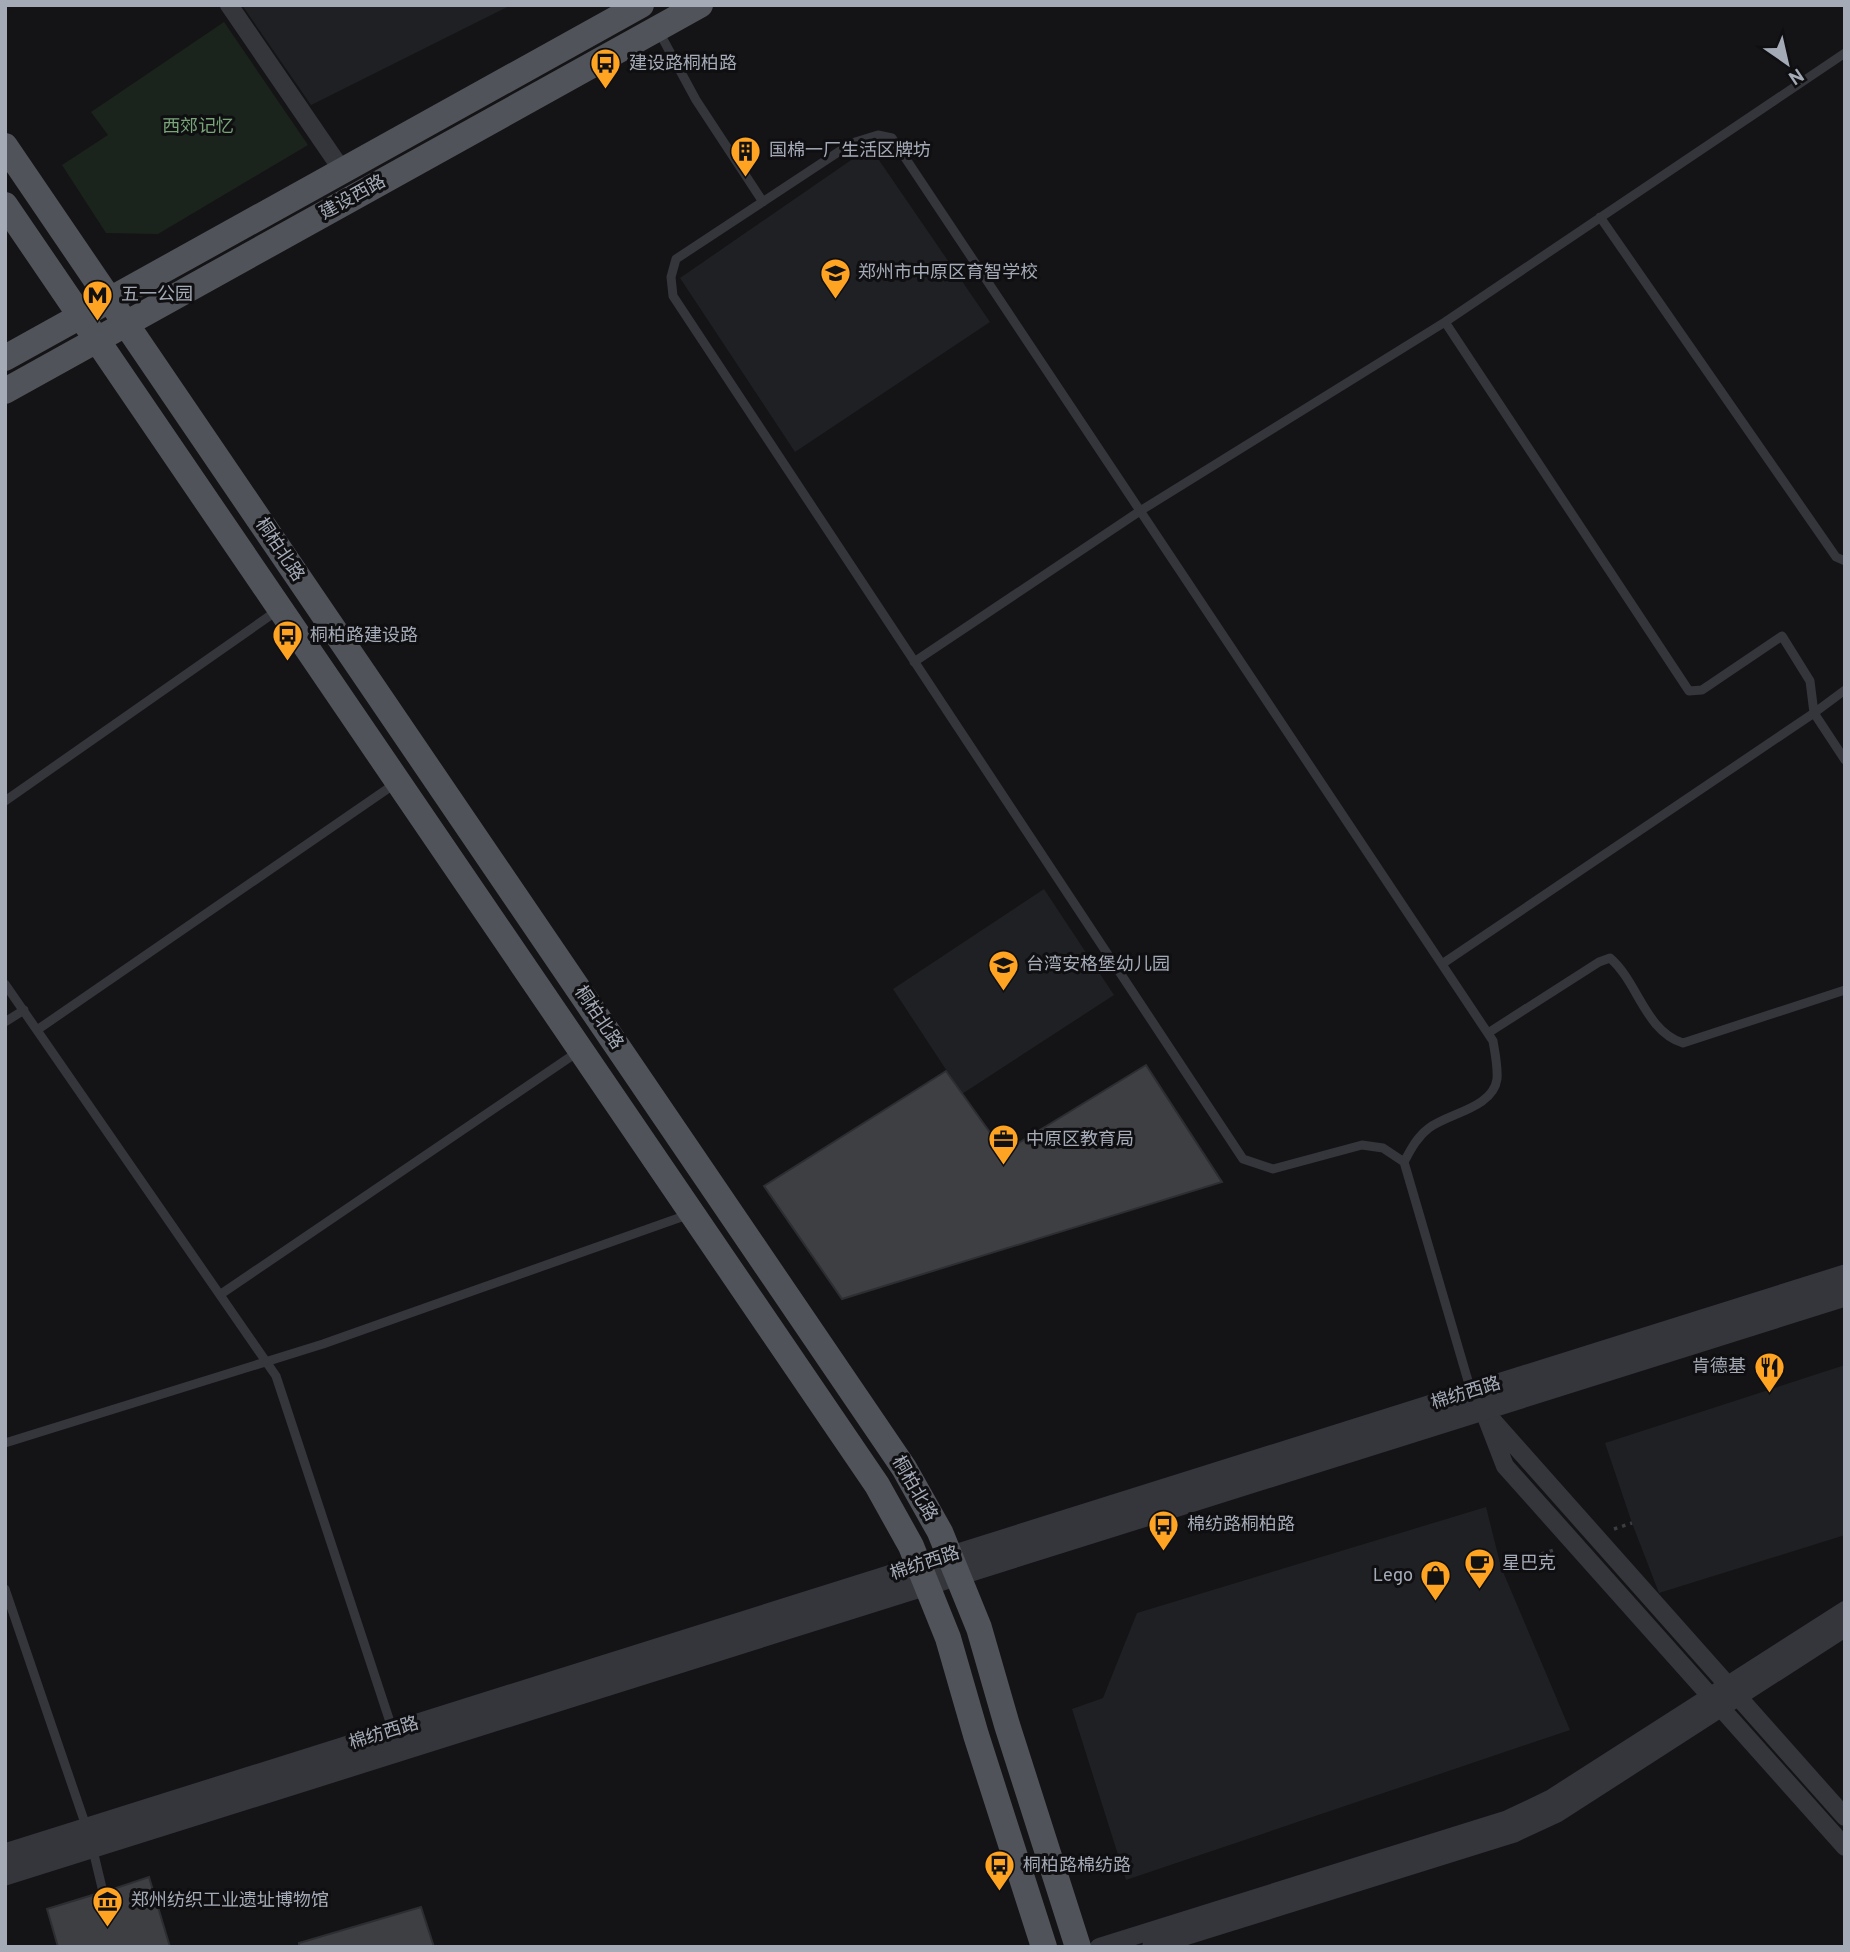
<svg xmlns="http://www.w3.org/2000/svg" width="1850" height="1952" font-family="Overpass,'Noto Sans SC',sans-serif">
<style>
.built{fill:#1f2023}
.green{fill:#1b241c}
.building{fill:#3d3f43;stroke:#2d2e32;stroke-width:2}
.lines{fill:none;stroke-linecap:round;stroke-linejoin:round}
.path{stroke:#3a3d42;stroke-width:3.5;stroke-dasharray:3.5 5;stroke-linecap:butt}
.service{stroke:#34363b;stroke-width:9}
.minor{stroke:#34363b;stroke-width:18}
.tertiary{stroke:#34363b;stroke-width:21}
.primary{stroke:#50535a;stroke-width:26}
.labels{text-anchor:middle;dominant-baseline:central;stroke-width:6;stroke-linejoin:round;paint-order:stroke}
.poi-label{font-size:18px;fill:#a4abb7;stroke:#0f0f11;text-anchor:start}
.park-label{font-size:18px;fill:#79a579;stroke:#0f0f11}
.street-label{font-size:18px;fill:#a4abb7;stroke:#0f0f11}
</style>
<rect width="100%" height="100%" fill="#141416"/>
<path class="built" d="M242,5h269l-200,100z
M870,147l120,175 -195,130 -115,-174z
M1044,889l70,106 -152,99 -69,-105z
M1845,1365v170l-186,58 -27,-70 -27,-80z
M1486,1507l15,60 69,163 -444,150 -54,-171 31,-11 34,-85z"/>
<path class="green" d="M224,22l84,123 -150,89 -52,-1 -44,-68 46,-30 -17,-23z"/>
<path class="building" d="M1146,1065l76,117 -380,117 -78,-113 182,-115 58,81z
M149,1877l21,70h-112l-11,-38 49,-15 4,4 5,1 4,-4 1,-5z
M421,1907l13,40h-135v-4z"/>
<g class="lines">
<path class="path" d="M1614,1529l18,-6
M1501,1567l56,-18"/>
<path class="service" d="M658,30l38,70 67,102
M1600,217l236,340 9,4
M1445,322l244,369 13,-1 80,-54 28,45 4,32 31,47
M914,662l226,-151 305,-189 400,-269
M5,801l273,-191
M1442,964l372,-251 31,-23
M5,984l271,392 117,355
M5,1022l19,-12
M37,1030l359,-247
M1488,1033l111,-71 11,-4c28,24 35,73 73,85l162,-53
M1404,1162c7,-13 13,-25 25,-34 20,-15 64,-20 68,-49 1,-12 -2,-26 -4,-38l-601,-903 -14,-3 -26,8 -176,116 -5,18 2,19 570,863 30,10 89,-24 21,3 21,14 67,229
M221,1294l358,-243
M5,1443l318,-99 367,-130
M5,1589l82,240
M92,1846l11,46"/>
<path class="minor" d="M229,5l113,165
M1483,1409l22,57 340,381
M1494,1422l351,395
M1099,1947l409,-128 42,-20 295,-189
M1151,1947l362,-113 45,-21 287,-185"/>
<path class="tertiary" d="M5,1854l1840,-579
M5,1875l1840,-579"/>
<path class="primary" d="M5,146l899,1322 36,64 39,96 28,97 71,222
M5,205l872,1280 34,61 37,92 28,97 68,212
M5,358l636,-353
M5,391l695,-386"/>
</g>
<defs>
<symbol id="bus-pin" viewBox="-11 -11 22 30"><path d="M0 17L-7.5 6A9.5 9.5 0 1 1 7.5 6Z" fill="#ffa422" stroke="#0f0f11"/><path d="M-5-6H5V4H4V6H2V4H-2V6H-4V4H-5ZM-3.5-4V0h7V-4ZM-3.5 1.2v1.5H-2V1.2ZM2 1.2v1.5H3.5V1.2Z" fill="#111"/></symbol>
<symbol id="building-pin" viewBox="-11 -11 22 30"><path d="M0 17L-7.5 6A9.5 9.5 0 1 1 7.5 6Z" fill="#ffa422" stroke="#0f0f11"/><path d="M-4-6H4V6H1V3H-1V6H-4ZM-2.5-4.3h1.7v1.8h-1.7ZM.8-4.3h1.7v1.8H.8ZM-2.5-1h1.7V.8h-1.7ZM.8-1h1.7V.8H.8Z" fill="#111"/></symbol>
<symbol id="school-pin" viewBox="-11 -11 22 30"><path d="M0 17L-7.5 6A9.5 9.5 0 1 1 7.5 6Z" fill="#ffa422" stroke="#0f0f11"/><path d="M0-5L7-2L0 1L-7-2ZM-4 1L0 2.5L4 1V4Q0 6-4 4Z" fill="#111"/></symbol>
<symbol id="metro-pin" viewBox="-11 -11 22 30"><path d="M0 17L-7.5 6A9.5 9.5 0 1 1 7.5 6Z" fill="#ffa422" stroke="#0f0f11"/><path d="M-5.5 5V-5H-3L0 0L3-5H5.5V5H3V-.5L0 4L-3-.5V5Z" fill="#111"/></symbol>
<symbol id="office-pin" viewBox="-11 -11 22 30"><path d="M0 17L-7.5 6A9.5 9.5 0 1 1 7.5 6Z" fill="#ffa422" stroke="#0f0f11"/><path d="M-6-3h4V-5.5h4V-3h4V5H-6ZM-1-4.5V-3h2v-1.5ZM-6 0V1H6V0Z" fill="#111"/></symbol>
<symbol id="restaurant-pin" viewBox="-11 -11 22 30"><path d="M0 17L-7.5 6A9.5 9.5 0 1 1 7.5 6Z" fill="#ffa422" stroke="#0f0f11"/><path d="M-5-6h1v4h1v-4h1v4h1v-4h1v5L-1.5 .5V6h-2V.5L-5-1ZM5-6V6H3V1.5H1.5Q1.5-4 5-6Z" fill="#111"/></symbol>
<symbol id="cafe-pin" viewBox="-11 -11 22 30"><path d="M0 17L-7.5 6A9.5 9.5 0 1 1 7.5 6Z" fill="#ffa422" stroke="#0f0f11"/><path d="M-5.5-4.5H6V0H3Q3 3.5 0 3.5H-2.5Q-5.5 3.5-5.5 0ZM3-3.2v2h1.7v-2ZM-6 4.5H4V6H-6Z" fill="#111"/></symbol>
<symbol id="shop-pin" viewBox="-11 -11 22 30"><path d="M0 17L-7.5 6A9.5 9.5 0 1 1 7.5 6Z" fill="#ffa422" stroke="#0f0f11"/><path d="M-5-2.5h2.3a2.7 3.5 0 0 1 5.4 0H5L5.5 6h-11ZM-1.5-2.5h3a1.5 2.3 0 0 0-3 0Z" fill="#111"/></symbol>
<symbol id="museum-pin" viewBox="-11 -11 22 30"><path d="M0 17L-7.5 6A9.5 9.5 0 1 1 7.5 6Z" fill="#ffa422" stroke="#0f0f11"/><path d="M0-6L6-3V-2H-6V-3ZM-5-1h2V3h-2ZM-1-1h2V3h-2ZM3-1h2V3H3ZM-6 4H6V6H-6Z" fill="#111"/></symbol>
</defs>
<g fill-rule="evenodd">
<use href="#bus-pin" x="588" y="46" width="35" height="47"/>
<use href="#building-pin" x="728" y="134" width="35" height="47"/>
<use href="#school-pin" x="818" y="256" width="35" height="47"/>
<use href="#metro-pin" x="80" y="278" width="35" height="47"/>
<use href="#bus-pin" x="270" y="618" width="35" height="47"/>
<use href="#school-pin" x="986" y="948" width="35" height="47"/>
<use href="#office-pin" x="986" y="1122" width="35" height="47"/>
<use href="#restaurant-pin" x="1752" y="1350" width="35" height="47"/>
<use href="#bus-pin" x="1146" y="1508" width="35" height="47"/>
<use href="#cafe-pin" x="1462" y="1546" width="35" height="47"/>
<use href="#shop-pin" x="1418" y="1558" width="35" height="47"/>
<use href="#bus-pin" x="982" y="1848" width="35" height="47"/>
<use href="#museum-pin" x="90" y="1884" width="35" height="47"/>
</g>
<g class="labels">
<g class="poi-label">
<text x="629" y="64">建设路桐柏路</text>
<text x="769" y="151">国棉一厂生活区牌坊</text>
<text x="858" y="273">郑州市中原区育智学校</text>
<text x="121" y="295">五一公园</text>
<text x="310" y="636">桐柏路建设路</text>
<text x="1026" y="965">台湾安格堡幼儿园</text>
<text x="1026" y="1140">中原区教育局</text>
<text x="1746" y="1367" text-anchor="end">肯德基</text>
<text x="1187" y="1525">棉纺路桐柏路</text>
<text x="1502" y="1564">星巴克</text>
<text x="1413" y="1576" text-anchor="end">Lego</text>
<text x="1023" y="1866">桐柏路棉纺路</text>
<text x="131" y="1901">郑州纺织工业遗址博物馆</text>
</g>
<g class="park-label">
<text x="198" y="127">西郊记忆</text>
</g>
<g class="street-label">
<text transform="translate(353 198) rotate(-29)">建设西路</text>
<text transform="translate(279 550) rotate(56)">桐柏北路</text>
<text transform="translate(598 1018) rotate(56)">桐柏北路</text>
<text transform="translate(1466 1394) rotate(-17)">棉纺西路</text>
<text transform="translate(914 1489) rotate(60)">桐柏北路</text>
<text transform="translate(925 1564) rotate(-18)">棉纺西路</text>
<text transform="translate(384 1734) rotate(-17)">棉纺西路</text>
</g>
</g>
<rect width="1850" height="1952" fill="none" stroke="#a4abb7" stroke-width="14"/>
<g transform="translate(1787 63) rotate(146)" stroke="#0f0f11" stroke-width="5" paint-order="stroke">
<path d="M0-5L12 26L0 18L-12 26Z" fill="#a4abb7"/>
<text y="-10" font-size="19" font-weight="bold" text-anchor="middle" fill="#a4abb7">N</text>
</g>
</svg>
